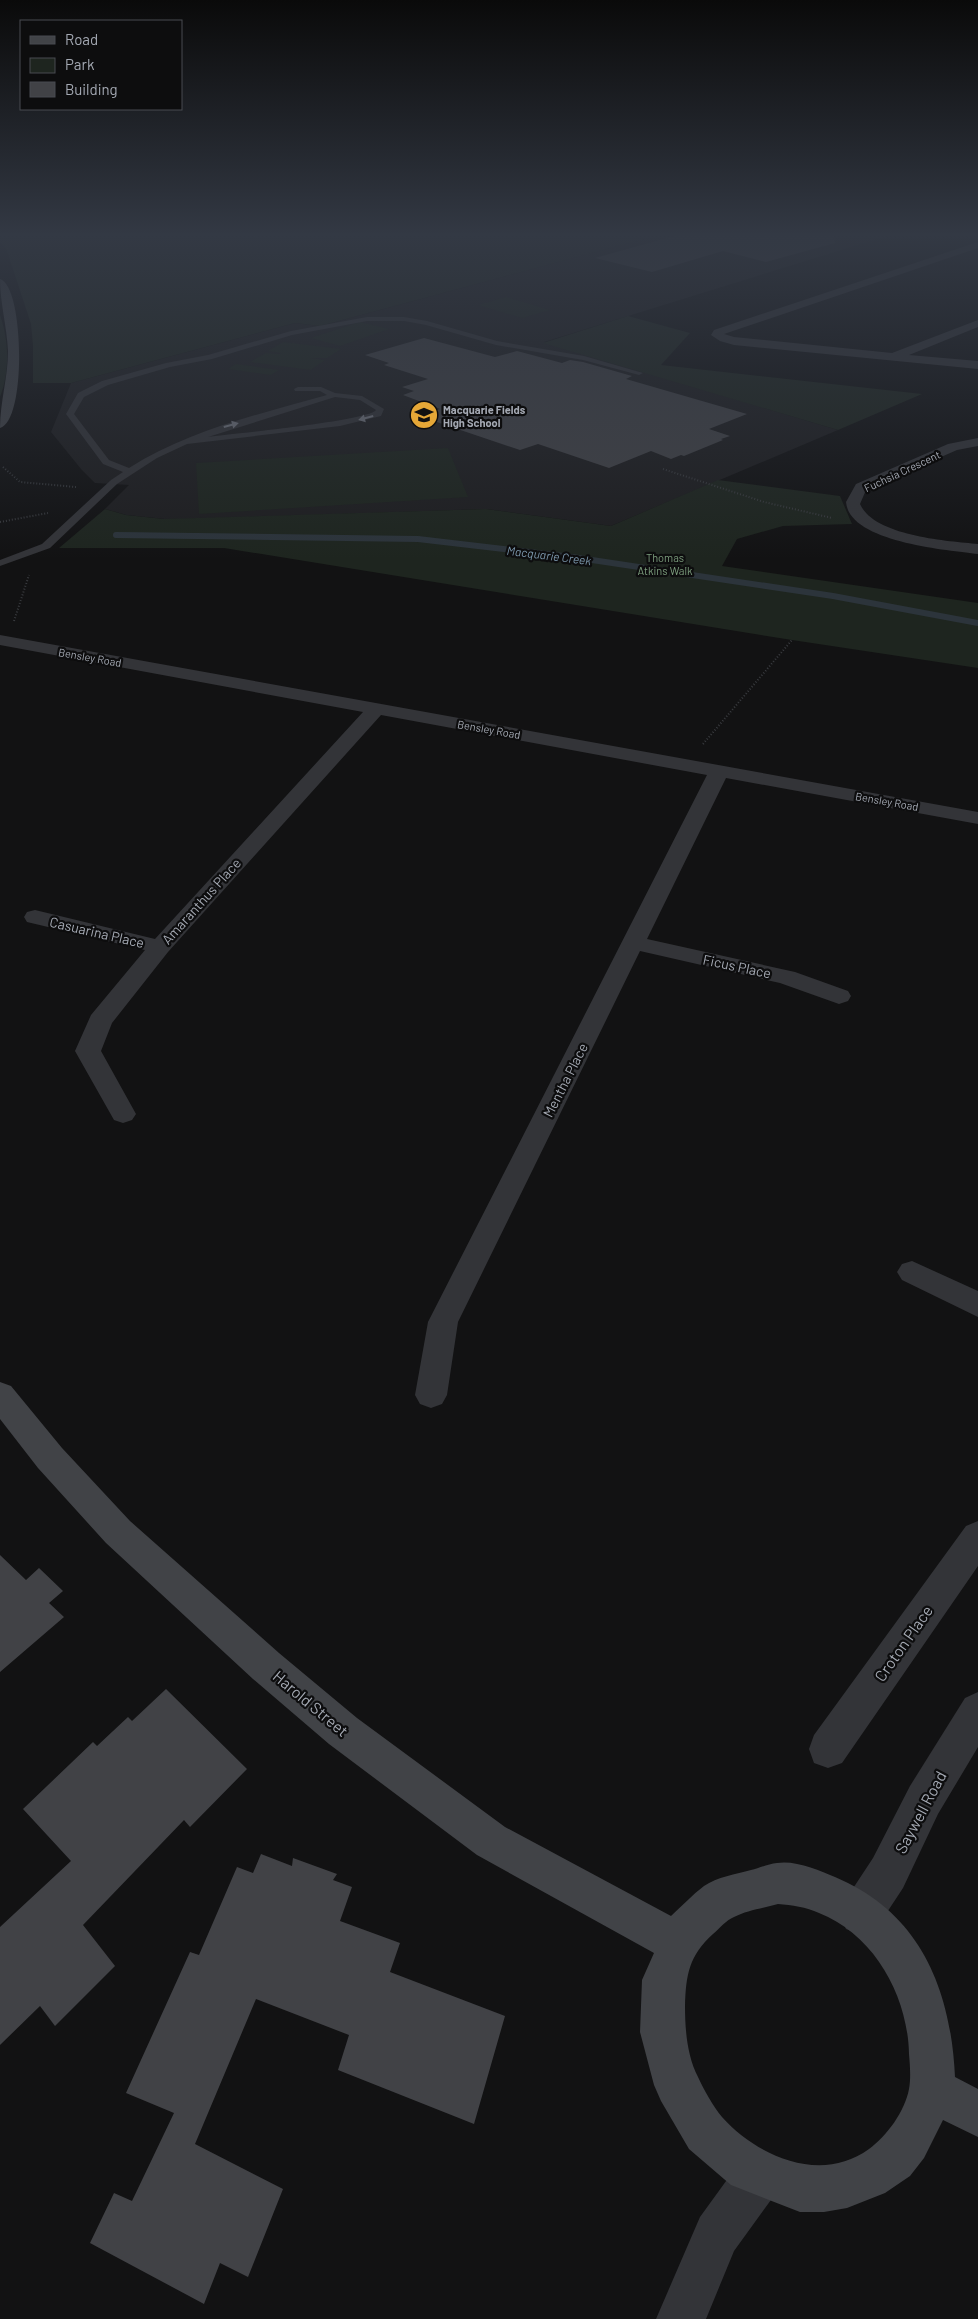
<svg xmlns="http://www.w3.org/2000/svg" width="978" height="2319" font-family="Barlow,sans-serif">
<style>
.built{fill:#1e1e20}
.green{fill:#1e251f}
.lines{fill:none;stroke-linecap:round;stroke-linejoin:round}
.stream-far1{stroke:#2c343b;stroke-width:5}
.stream{stroke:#2c343b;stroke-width:6}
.building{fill:#414246}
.path{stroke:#393b3f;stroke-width:2;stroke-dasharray:1 2;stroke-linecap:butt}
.service{fill:#333438;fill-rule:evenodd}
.minor{fill:#333438;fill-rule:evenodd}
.tertiary{fill:#333438;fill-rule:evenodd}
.secondary{fill:#414347;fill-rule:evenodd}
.oneway{fill:#71747c}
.labels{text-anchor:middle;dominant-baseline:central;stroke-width:4.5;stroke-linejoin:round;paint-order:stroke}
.far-poi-label{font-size:11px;font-weight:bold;fill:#a4a9b3;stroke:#0d0d0e;text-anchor:start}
.far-street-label{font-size:11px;fill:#a4a9b3;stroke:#0d0d0e}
.far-park-label{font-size:11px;fill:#7c9d7d;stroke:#0d0d0e}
.far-water-label{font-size:12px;font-style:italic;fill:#7c97ac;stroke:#0d0d0e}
.street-label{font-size:14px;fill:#a4a9b3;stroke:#0d0d0e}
.near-street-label{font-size:16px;fill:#a4a9b3;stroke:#0d0d0e}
</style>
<rect width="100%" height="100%" fill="#121213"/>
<path class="built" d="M663,234h230l-349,108 294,88 -227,96 -125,-17 -293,10h-29l-38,-4 -21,-6 24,-24 -34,-2 -14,-14 -30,-37 20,-49 224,-60 25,3z"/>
<path class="green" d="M0,234h663l-343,92 -25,-3 -224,60h-38v-37l-2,-22 -25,-76 -6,-6z
M506,297l44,13 -28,8 -44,-13z
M0,315c9,25 10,57 0,82z
M628,316l62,17 -29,32 261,29 -84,36 -295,-87z
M360,322l29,7 -49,17 -29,-8z
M283,342l58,7 -14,9h-16l14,2 -14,10 -61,-8 16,-9 13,1 2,-1 -13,-2z
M236,364l43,6 -8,5 -43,-6z
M448,448l20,49 -269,17 -3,-51z
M718,480l122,16 12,28 -69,2 -46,13 -15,27 256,37v65l-186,-28 -568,-92h-165l46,-39 21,6 38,4 322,-10 125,17z"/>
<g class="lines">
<path class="stream-far1" d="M116,535l86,1"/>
<path class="stream" d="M116,535l302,4 154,18 261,39 145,27"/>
</g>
<path class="building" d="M681,234h153l1,9 -69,19 -43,-11 -71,21 -57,-14z
M424,338l71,19 22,-6 45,12 8,-3 13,2 49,14 -6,3 121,35 -38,15 21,7 -9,3 2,1 -39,16 -3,-1 -10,4 -20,-8 -42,17 -71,-24 -18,6 -101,-34 21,-7 -37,-14 11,-4 -12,-4 26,-8 -44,-14 5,-2 -24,-8z
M0,1555l26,25 13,-12 24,23 -14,12 15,14 -64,55z
M166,1689l81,80 -57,58 -6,-7 -101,105 32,41 -60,60 -15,-20 -40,39v-118l71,-66 -48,-52 70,-67 4,4 31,-29 4,4z
M261,1854l31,12 1,-8 44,16 -4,6 19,7 -12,34 60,22 -10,29 115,44 -31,108 -136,-54 11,-35 -93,-36 -61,145 88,45 -35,88 -28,-14 -16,41 -114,-61 24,-50 18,8 42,-88 -48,-20 64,-141 9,3 38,-88 16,6z"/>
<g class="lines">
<path class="path" d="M3,467l17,15 56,5
M663,469l101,33 68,16
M0,522l48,-9
M14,621l15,-46
M703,744l89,-104"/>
<path class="service" d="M367,317h37l23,4 70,20 87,15 59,17 -4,2 -56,-15 -87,-15 -70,-20 -22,-4h-37l-75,14 -80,24 -42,8 -62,18 -24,12 -10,17 35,46 20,8c60,-38 131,-54 198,-73l-7,-4h-25l-1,-2 4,-2h23l14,6 27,3 22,13 -3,7 -41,10 -153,18 -30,14 -40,26 -67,64 -50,18v-6l42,-16 69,-64 12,-8 -20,-8 -37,-50 12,-21 24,-12 64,-18 42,-8 83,-24zM335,397l25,3 16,10c-8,11 -146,24 -168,27z"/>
<path class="minor" d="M978,242v6l-254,86 10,3 158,16 86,-33v7l-69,28 69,6v8l-244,-24 -14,-4 -9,-6 3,-5z
M978,438v8l-21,4 -91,40 -6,14c14,32 87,37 118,40v10c-32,-4 -129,-12 -132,-52l10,-18 92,-40z
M0,635l978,177v12l-252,-46 -79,161 148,33 53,19 3,5 -3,5 -9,3 -59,-21 -140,-32 -182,371 -11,73 -5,9 -11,4 -11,-4 -5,-9 13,-73 279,-547 -326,-60 -213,237 -56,71 -11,28 35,63 -4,6 -9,3 -9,-3 -39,-69 16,-36 54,-65 -118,-28 -3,-5 3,-5 8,-2 120,29 208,-227 -363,-67z
M912,1261l66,30v26l-76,-37 -5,-8 5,-8z
M978,1521v45l-136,197 -14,5 -14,-5 -5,-14 5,-14 152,-209z"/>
<path class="tertiary" d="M978,1692v55l-40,67 -35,74 -27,41 -15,6 -15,-6 -6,-15 6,-15 27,-41 37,-72 55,-88z
M759,2152l17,7 7,17 -7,17 -42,58 -28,68h-50l44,-102 42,-58z"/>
<path class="secondary" d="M0,279c24,6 27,142 0,149 0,-27 8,-50 8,-77 -1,-24 -8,-48 -8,-72z
M0,1382l11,4 51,62 68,73 149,132 78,65 148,109 166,89c11,-10 21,-21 33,-30 13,-9 32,-12 47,-16 8,-2 17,-6 26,-7 18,-3 42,7 58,14 86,36 116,113 120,200l23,12v48l-35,-17 -19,38 -14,18 -25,17 -38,15 -23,4h-24l-69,-27 -42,-36 -28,-48 -7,-16 -14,-53 2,-52 12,-27 -177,-98 -148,-111 -76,-65 -147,-136 -68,-75 -38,-49zM778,1904c14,1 28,3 41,9 56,22 89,84 90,141 1,12 2,24 0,35 -4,22 -22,47 -40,60 -48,35 -111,8 -147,-32 -9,-11 -18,-27 -24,-40 -11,-21 -13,-48 -13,-71 1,-32 4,-50 28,-72 6,-5 13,-14 21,-17 13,-7 30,-9 44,-13z"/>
</g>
<defs><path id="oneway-solid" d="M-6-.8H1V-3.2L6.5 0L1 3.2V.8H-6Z" transform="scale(1.25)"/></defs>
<g class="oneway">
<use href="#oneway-solid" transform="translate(366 418) rotate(165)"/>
<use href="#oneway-solid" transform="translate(231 425) rotate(-15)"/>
</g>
<linearGradient id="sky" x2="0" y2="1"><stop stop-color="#0a0a0a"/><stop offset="0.42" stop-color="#333944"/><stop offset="1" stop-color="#333944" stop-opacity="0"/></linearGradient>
<rect width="978" height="559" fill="url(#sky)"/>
<defs>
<symbol id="school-disc" viewBox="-11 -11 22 22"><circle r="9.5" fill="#e5a737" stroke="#0d0d0e"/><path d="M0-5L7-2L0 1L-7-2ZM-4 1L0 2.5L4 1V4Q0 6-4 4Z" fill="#111"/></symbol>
</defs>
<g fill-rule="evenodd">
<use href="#school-disc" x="408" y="399" width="32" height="32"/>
</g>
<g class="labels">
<g class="far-poi-label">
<text x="443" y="409">Macquarie Fields<tspan x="443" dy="13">High School</tspan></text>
</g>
<g class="far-street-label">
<text transform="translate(902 471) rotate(-25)">Fuchsia Crescent</text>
<text transform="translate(90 657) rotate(10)">Bensley Road</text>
<text transform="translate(489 729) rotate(10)">Bensley Road</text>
<text transform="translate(887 801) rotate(10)">Bensley Road</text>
</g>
<g class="far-park-label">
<text x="665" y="557">Thomas<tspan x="665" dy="13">Atkins Walk</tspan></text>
</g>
<g class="far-water-label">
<text transform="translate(549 555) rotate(7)">Macquarie Creek</text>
</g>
<g class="street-label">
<text transform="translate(201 901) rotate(-48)">Amaranthus Place</text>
<text transform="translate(97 932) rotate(13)">Casuarina Place</text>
<text transform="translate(737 966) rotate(12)">Ficus Place</text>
<text transform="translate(565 1080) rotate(-63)">Mentha Place</text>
</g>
<g class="near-street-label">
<text transform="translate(903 1643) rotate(-55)">Croton Place</text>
<text transform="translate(311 1703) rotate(40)">Harold Street</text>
<text transform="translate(920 1812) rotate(-62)">Saywell Road</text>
</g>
</g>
<rect x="20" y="20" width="162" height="90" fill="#0d0d0e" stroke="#494b50"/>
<rect x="30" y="36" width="25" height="8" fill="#414347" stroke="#494b50"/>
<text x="65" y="45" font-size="15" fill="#a4a9b3">Road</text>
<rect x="30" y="58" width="25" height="15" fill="#1e251f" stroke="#494b50"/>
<text x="65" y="70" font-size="15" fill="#a4a9b3">Park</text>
<rect x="30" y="82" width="25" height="15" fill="#414246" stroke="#494b50"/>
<text x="65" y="95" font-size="15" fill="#a4a9b3">Building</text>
</svg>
